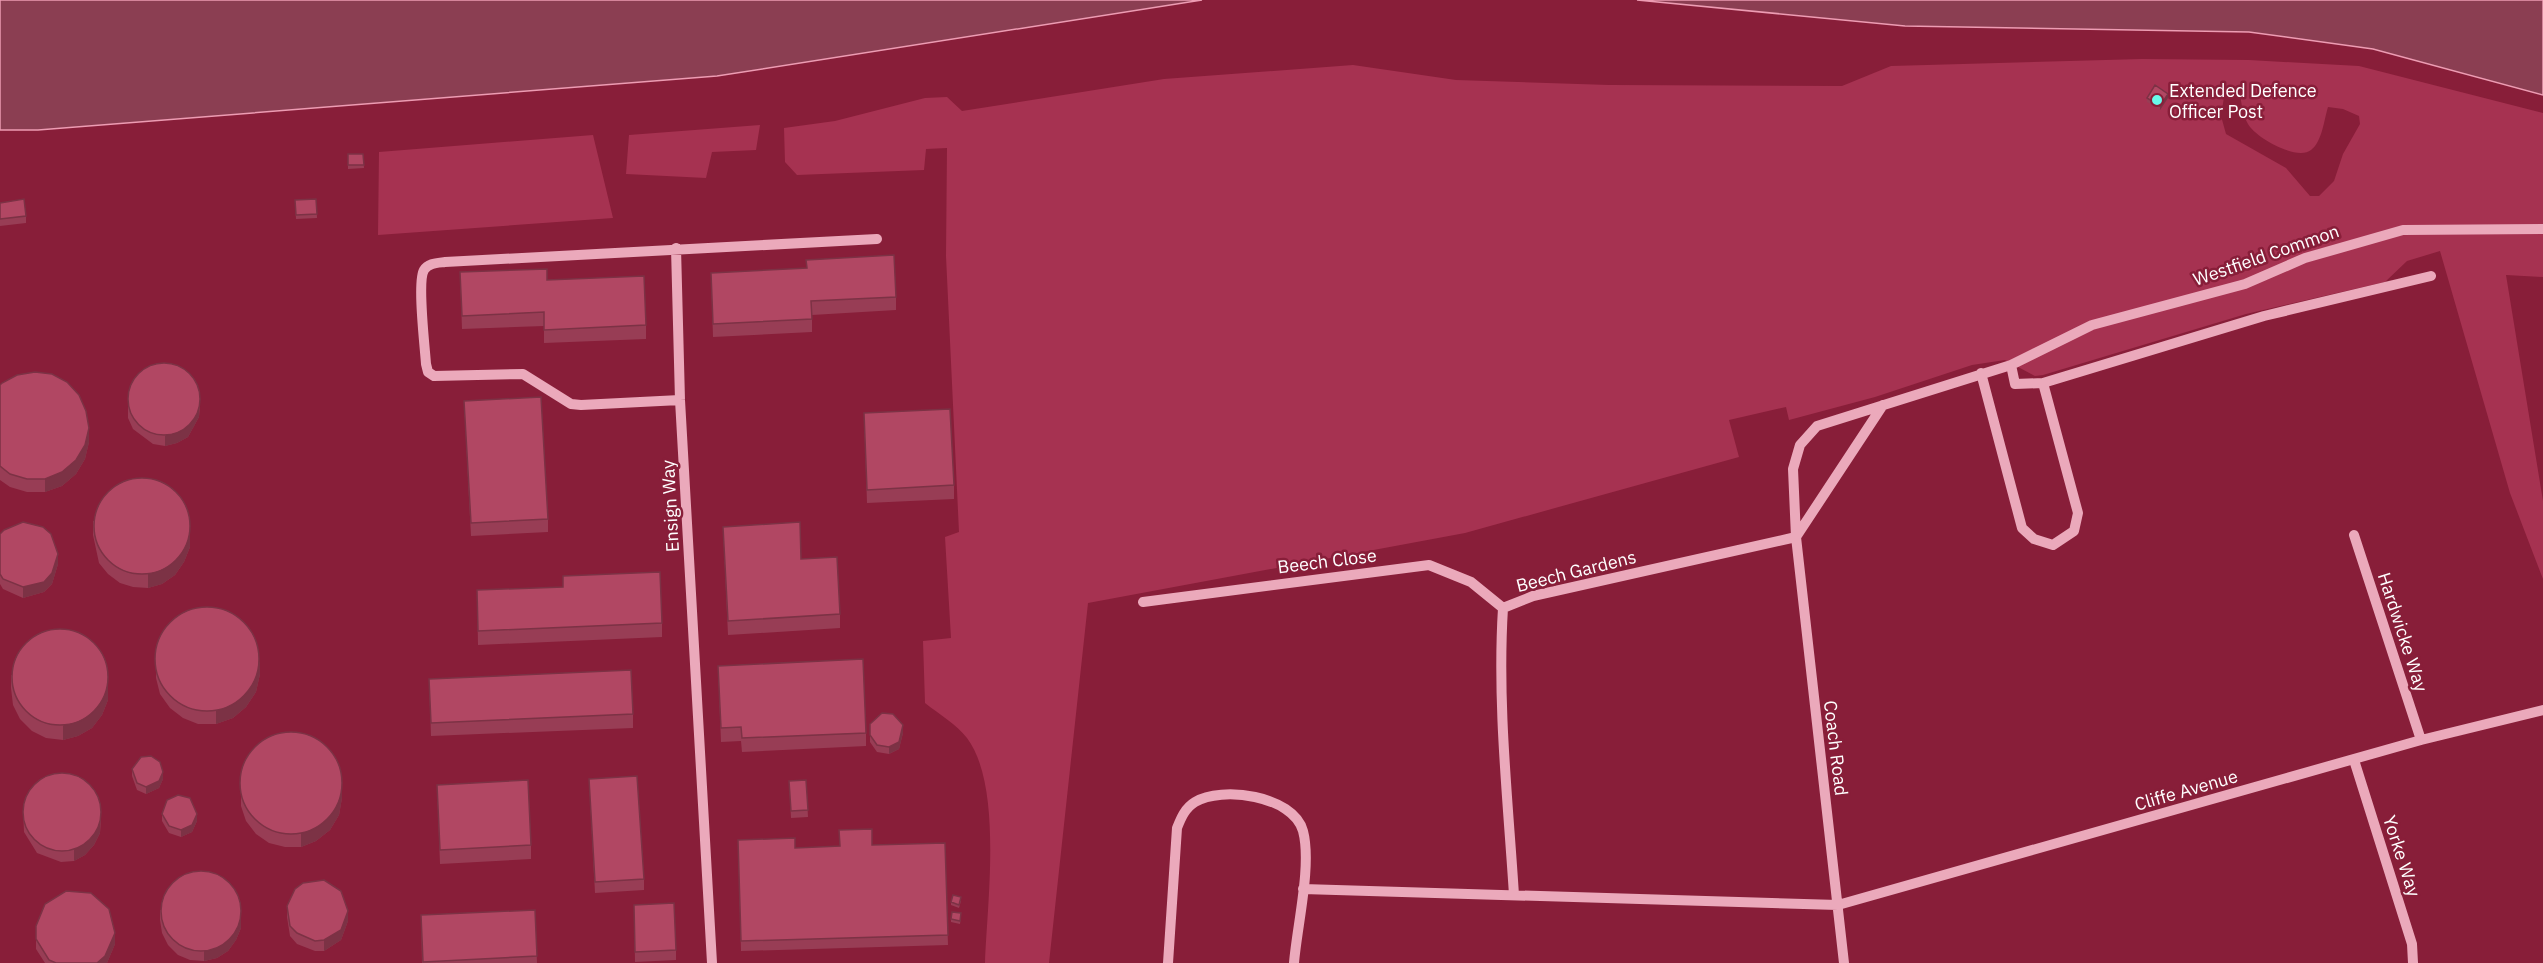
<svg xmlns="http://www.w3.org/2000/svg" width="2543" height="963" font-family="'IBM Plex Sans',sans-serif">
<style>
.green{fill:#a63251;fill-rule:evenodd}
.water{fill:#8b3e52;stroke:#ed9cb3;stroke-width:1.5}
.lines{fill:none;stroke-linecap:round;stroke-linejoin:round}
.minor{stroke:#eba9bb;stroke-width:10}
.wall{fill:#983d55}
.shaded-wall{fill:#7c3245}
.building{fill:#b14763;stroke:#7c3245;stroke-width:1.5}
.poi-dot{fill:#68faea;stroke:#881e39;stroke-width:2}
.labels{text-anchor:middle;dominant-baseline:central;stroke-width:5;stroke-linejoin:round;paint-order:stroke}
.poi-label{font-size:18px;fill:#fff;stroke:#881e39;text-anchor:start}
.street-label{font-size:18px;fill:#fff;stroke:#881e39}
</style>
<rect width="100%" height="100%" fill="#881e39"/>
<path class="green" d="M2142,59l107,1 110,6 184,47v164l-37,-2 37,226v78l-33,-86 -70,-242 -33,10 -22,21 -139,32 -203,61 -8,1 -30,-16 -33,5 -97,32 -86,23 -3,-13 -57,13 10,37 -274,76 -377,70 -39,360h-64c2,-59 18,-177 -18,-225 -10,-13 -28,-24 -42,-35l-2,-62 28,-3 -6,-101 14,-5 -13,-276 1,-108 -21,1 -2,21 -127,5 -12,-13 -1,-34 51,-7 90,-23 22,-1 15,14 202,-32 189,-14 103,15 153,5 233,1 49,-20zM2239,88c2,11 3,26 9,36 8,14 49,37 63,26 11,-8 13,-30 17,-43l15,2 16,7 1,8 -17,30 -9,27 -15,15h-9l-24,-28 -60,-34 -5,-18 4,-25z
M760,125l-4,25 -44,2 -6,26 -80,-4 3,-39z
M593,135l20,83 -235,17 1,-83z"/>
<path class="water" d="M0,0h1202l-485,76 -679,54h-38z
M1637,0h906v95l-170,-46 -124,-17 -344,-6z"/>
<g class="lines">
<path class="minor" d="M676,248l4,152 32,563
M2011,365l81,-40 153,-41 60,-26 98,-28 140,-1
M1981,373l41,155 12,11 19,6 21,-14 4,-18 -35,-130
M680,400l-99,5 -10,-1 -48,-30 -89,2 -6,-4 -2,-8c-1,-16 -9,-83 -2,-94 4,-7 13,-7 21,-8l432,-23
M2354,535l67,205
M1143,602l286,-37 42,17 32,26
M2354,760l58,184 1,19
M1303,889l535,16 583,-165 122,-30
M1514,895c-6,-95 -17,-192 -11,-287l30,-12 263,-59 87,-132
M1168,963l9,-135c4,-10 8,-20 18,-26 26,-16 98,-7 108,29 9,34 -6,95 -9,132
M1844,963l-48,-426 -3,-68 7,-24 17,-19 194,-61 4,19 28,-1 221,-67 167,-40"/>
</g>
<path class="wall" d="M2147,98h21l-8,12 -13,-8z
M348,154h15l1,14 -16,1z
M316,199l1,19 -21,1 -1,-19z
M0,203l26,13v7l-26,3z
M460,272l87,8 99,45v14l-102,4v-17l-82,3z
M711,273l185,24v13l-84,5v17l-99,5z
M0,385l89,57 -4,17 -9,15 -14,12 -17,6h-18l-17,-5 -10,-7z
M128,395l72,11 -1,11 -11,20 -11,6 -12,3 -12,-2 -20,-15 -5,-11z
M464,401l84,118v13l-77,4z
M864,413l90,72v14l-87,4z
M190,518v29l-6,15 -9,13 -13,9 -14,4 -15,-1 -13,-4 -12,-9 -9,-11 -6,-28v-14z
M723,527l78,32 39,55v14l-112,7z
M0,534l58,30 -6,20 -8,8 -21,6 -20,-9 -3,-5z
M477,590l185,33v14l-184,8z
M156,665l104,9 -4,18 -10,15 -13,11 -17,6h-18l-15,-6 -13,-10 -10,-14 -4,-16z
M718,666l148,67v13l-124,6 -1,-11 -20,1z
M11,675l97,25 -6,15 -10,13 -14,8 -15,4 -17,-2 -14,-7 -12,-12 -7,-14 -2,-17z
M429,679l204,35v14l-202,8z
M870,724l33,9 -4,16 -10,5 -12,-2 -7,-10z
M132,769l31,10 -4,9 -13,6 -9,-4 -5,-14z
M241,776l101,22 -3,17 -9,15 -14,11 -15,6h-16l-16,-4 -13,-9 -10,-13 -5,-15z
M589,779l55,100v11l-49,3z
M806,780l2,37 -17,1 -2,-37z
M437,785l94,60v14l-91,5z
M23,809l78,11 -1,13 -6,12 -9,10 -11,6 -13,1 -24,-9 -13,-21z
M162,814l35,7 -5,11 -11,5 -12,-4 -7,-12z
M738,840l57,8 150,-5 3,102 -207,6z
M961,901l-2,7 -8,-3v-3z
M241,904v24l-5,12 -8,11 -11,7 -13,3 -14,-1 -12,-5 -10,-10 -6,-12 -2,-13v-10z
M634,905l42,45v10l-41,2z
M287,906l61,15 -7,19 -17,11h-9l-18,-7 -7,-8 -3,-19z
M535,910l2,53h-115l-1,-48z
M961,916l-1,8 -9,-2v-3z
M36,926l79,18 -8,19h-62l-9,-14z"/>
<path class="shaded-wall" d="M2168,94v4l-8,12v-4z
M200,395l-1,22 -11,20 -11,6 -12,3v-10z
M89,428v14l-4,17 -9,15 -14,12 -17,6v-13z
M190,533v14l-6,15 -9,13 -13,9 -14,4v-14z
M58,554v10l-6,20 -8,8 -21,6v-11z
M260,661v13l-4,18 -10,15 -13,11 -17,6v-14z
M108,670v30l-6,15 -10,13 -14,8 -15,4v-14z
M903,725v8l-4,16 -10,5v-7z
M163,772v7l-4,9 -13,6v-7z
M342,784v14l-3,17 -9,15 -14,11 -15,6v-14z
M101,810l-1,23 -6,12 -9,10 -11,6v-11z
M197,814v7l-5,11 -11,5v-7z
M348,911v10l-7,19 -17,11v-11z
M241,917v11l-5,12 -8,11 -11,7 -13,3v-10z
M115,933v11l-8,19h-10z"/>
<path class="building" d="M2155,85l13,9 -8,12 -13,-8z
M348,154h15l1,11h-16z
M24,199l2,17 -26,3v-16z
M316,199l1,15 -21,1 -1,-15z
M894,255l2,42 -85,4 1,18 -99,5 -2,-51 96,-5 -1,-8z
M547,269v11l97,-4 2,49 -102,5v-18l-82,4 -2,-44z
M128 399a36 36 0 1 1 72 0a36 36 0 1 1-72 0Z
M35,372l17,2 15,8 12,13 7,16 3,17 -4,17 -9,15 -14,12 -17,7h-18l-17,-5 -10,-8v-81l2,-2 15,-8z
M541,397l7,122 -77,4 -7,-122z
M950,409l4,76 -87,5 -3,-77z
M94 526a48 48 0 1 1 96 0a48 48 0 1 1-96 0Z
M23,522l20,5 8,7 7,20 -6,19 -8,9 -21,5 -20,-8 -3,-5v-40l4,-4z
M800,522l1,37 36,-2 3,57 -112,7 -5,-94z
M660,572l2,51 -184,8 -1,-41 86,-3v-11z
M155 659a52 52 0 1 1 104 0a52 52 0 1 1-104 0Z
M12 677a48 48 0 1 1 96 0a48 48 0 1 1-96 0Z
M863,659l3,74 -124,5 -1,-11 -20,1 -3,-62z
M631,670l2,44 -202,9 -2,-44z
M882,713l11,1 10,11 -4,17 -10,5 -12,-2 -7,-10v-11z
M240 783a51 51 0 1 1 102 0a51 51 0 1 1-102 0Z
M151,756l9,6 3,10 -4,9 -13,6 -9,-4 -5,-14 9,-12z
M23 812a39 39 0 1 1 78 0a39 39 0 1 1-78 0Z
M637,776l7,103 -49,3 -6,-103z
M528,780l3,65 -91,5 -3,-65z
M806,780l2,30 -17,1 -2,-30z
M178,795l12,3 7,16 -5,11 -11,5 -12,-4 -7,-12 5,-14z
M872,829v16l73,-2 3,92 -207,6 -3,-101 57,-2v10l45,-2 -1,-16z
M161 911a40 40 0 1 1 80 0a40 40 0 1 1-80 0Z
M324,880l17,11 7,20 -7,19 -17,10 -9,1 -18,-8 -7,-7 -3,-20 8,-17 8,-6z
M66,891l25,2 18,16 6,24 -10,23 -8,7h-41l-7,-3 -13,-21v-13l9,-22z
M953,895l8,2 -2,8 -8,-3z
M674,903l2,47 -41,2 -1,-47z
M535,910l2,46 -114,6 -2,-47z
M952,912l9,1 -1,8 -9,-2z"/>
<circle class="poi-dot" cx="2157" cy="100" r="6"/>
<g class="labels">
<g class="poi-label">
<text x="2169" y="90">Extended Defence<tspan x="2169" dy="21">Officer Post</tspan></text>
</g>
<g class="street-label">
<text transform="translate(2266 255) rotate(-19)">Westfield Common</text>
<text transform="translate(670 506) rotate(-93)">Ensign Way</text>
<text transform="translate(1327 561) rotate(-7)">Beech Close</text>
<text transform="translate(1576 571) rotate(-14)">Beech Gardens</text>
<text transform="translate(2403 632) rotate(72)">Hardwicke Way</text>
<text transform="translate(1836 748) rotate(83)">Coach Road</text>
<text transform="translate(2186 790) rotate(-16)">Cliffe Avenue</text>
<text transform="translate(2402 856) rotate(72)">Yorke Way</text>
</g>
</g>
</svg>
